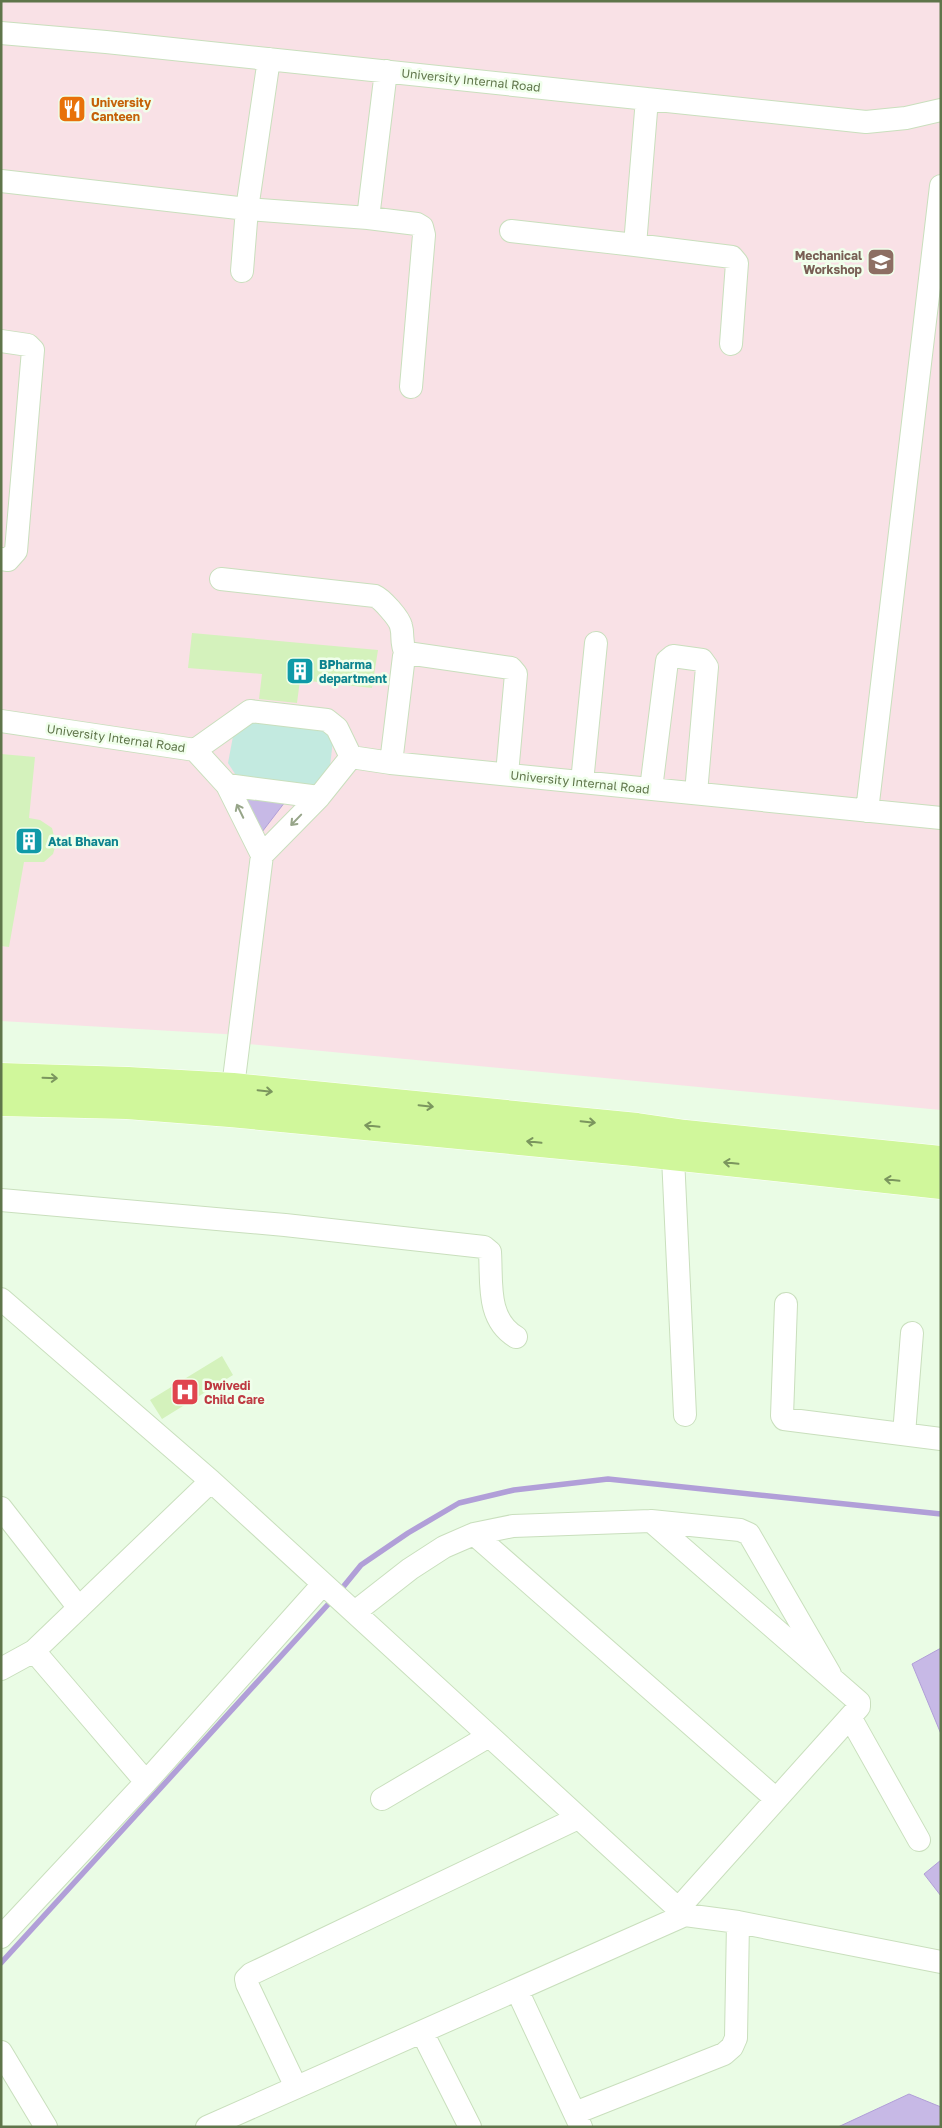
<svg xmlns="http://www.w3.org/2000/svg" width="942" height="2128" font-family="'Golos Text',sans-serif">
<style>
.education{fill:#f9e1e6}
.green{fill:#c3eae0}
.water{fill:#c7b9e6;stroke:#b19fd8}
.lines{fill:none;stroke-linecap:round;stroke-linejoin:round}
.stream{stroke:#b19fd8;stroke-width:5.5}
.building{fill:#d4f2bc}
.minor-casing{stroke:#c9dfbd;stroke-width:24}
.highway-casing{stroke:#fff;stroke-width:29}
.minor{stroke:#fff;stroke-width:22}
.highway{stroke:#d0f79b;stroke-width:28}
.oneway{stroke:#97a589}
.oneway2{stroke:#7b965e}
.labels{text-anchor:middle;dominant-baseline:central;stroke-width:5;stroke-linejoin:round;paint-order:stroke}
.street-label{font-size:12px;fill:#5f754a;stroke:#f0ffeb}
.food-label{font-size:12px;font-weight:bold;fill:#c56008;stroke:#f0ffeb;text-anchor:start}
.education-label{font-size:12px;font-weight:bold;fill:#785e54;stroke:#f0ffeb;text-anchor:end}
.culture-label{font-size:12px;font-weight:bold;fill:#0d838f;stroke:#f0ffeb;text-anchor:start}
.health-label{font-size:12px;font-weight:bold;fill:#be3a42;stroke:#f0ffeb;text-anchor:start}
</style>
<rect width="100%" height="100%" fill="#eafce5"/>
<path class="education" d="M1,1h940v1109l-703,-67 3,-8 -240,-14z"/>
<path class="green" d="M255,716l57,4 21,20 -4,35 -19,16 -71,-11 -11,-17 6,-32z"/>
<path class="water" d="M245,798l40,4 -23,30z
M941,1648v86l-29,-70z
M941,1860v36l-17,-22z
M909,2094l32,13v20h-103z"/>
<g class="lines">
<path class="stream" d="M339,1592l22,-27 47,-32 51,-30 55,-13 94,-11 333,35
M1,1963l332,-364"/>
</g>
<path class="building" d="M192,633l186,17 -6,38 -72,-8 -3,23 -38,-4 3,-25 -74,-6z
M1,754l34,3 -6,61 11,2 12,8 4,16 -3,10 -9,8h-20l-15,85 -8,-1z
M222,1356l11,19 -71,44 -12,-19z"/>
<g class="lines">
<defs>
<path id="minor" d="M1,33l105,9 760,80 40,-4 35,-8
M386,71l-18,147 49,6 5,3 2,8 -13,152
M1,181l246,28 121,9
M511,231l124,14 12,-146
M635,245l97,12 5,6 -6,81
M242,271l5,-62 22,-150
M1,341l27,4 5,5 -17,201 -8,9 -7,-1
M221,579l154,17c7,3 24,22 26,30 3,10 -1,16 5,28
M1,721l194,29 32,35 35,70 -31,248
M195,750l55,-39 77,9 10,8 14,29
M351,757l40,6 550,55
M391,763l13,-107 3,-3 104,15 5,6 -9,100
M582,782l14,-139
M227,785l92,12
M651,789l16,-128 6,-5 29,4 5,7 -11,126
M867,811l74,-625
M262,855l57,-58 32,-40
M673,1157l12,258
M1,1200l284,25 199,22 6,5c2,30 -4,67 26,85
M1,1299l210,182 474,434 53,7 203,40
M786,1304l-4,112 2,3 157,20
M904,1434l8,-101
M1,1508l78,100
M651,1521l208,181v5l-181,202
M474,1534l302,265
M355,1612l55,-43 34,-22 30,-13 39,-8 138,-5 89,9 9,4 81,140
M34,1651l177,-170
M1,1669l33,-18 112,131
M850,1717l69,123
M382,1799l107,-63
M1,1937l145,-155 177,-198
M517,1990l64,137
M422,2032l48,95
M1,2052l45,75
M296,2087l-49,-103 -1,-5 5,-5 327,-156
M575,2113l149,-59 8,-7 4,-9 2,-116
M207,2127l478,-212"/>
<path id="highway" d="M1,1077l127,4 105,6 404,40 48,7 256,26
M1,1102l126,3 103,8 404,39 307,33"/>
</defs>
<use href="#minor" class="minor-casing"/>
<use href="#highway" class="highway-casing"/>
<use href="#minor" class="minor"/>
<use href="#highway" class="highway"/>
</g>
<defs><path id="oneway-shaft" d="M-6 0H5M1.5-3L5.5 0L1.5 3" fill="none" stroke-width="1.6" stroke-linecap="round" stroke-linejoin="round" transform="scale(1.25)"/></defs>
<g class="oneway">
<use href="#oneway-shaft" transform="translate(240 811) rotate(-116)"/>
<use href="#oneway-shaft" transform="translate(296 820) rotate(134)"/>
</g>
<g class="oneway2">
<use href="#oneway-shaft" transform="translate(50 1078) rotate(2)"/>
<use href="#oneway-shaft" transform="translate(265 1091) rotate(6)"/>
<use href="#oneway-shaft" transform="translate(426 1106) rotate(6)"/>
<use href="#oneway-shaft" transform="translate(588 1122) rotate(6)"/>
<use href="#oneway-shaft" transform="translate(372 1126) rotate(-174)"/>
<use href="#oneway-shaft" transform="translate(534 1142) rotate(-174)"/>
<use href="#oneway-shaft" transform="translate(731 1163) rotate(-174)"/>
<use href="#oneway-shaft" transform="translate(892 1180) rotate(-174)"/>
</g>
<defs>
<symbol id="restaurant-square" viewBox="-11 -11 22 22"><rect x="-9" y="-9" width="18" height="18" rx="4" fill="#e8710a" stroke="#f0ffeb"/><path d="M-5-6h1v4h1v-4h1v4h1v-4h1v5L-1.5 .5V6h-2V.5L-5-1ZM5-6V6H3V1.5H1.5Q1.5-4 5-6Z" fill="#fff"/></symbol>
<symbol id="university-square" viewBox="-11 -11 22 22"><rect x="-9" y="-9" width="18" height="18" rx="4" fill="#8d6e63" stroke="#f0ffeb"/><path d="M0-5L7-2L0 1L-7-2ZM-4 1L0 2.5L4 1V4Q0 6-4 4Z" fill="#fff"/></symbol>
<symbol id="building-square" viewBox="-11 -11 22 22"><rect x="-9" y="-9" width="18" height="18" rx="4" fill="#0f9aa8" stroke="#f0ffeb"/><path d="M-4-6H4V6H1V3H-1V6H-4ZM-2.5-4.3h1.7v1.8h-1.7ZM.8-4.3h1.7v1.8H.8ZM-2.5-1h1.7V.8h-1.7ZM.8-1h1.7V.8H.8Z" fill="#fff"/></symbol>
<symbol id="hospital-square" viewBox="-11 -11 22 22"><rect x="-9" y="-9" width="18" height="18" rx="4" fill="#e0444e" stroke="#f0ffeb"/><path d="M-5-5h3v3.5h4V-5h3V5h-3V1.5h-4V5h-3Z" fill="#fff"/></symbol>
</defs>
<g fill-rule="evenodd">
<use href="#restaurant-square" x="56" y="93" width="32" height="32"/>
<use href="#university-square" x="865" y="246" width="32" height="32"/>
<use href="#building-square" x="284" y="655" width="32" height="32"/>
<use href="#building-square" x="13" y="825" width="32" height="32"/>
<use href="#hospital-square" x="169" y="1376" width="32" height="32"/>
</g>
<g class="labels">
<g class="street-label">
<text transform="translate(471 80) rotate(6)">University Internal Road</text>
<text transform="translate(116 738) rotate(8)">University Internal Road</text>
<text transform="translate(580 782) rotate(6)">University Internal Road</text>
</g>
<g class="food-label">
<text x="91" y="102">University<tspan x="91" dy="14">Canteen</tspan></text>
</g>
<g class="education-label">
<text x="862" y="255">Mechanical<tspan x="862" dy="14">Workshop</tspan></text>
</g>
<g class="culture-label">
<text x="319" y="664">BPharma<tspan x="319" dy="14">department</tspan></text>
<text x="48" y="841">Atal Bhavan</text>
</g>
<g class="health-label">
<text x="204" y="1385">Dwivedi<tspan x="204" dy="14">Child Care</tspan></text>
</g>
</g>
<rect width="942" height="2128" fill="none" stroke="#5f754a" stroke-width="5"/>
</svg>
